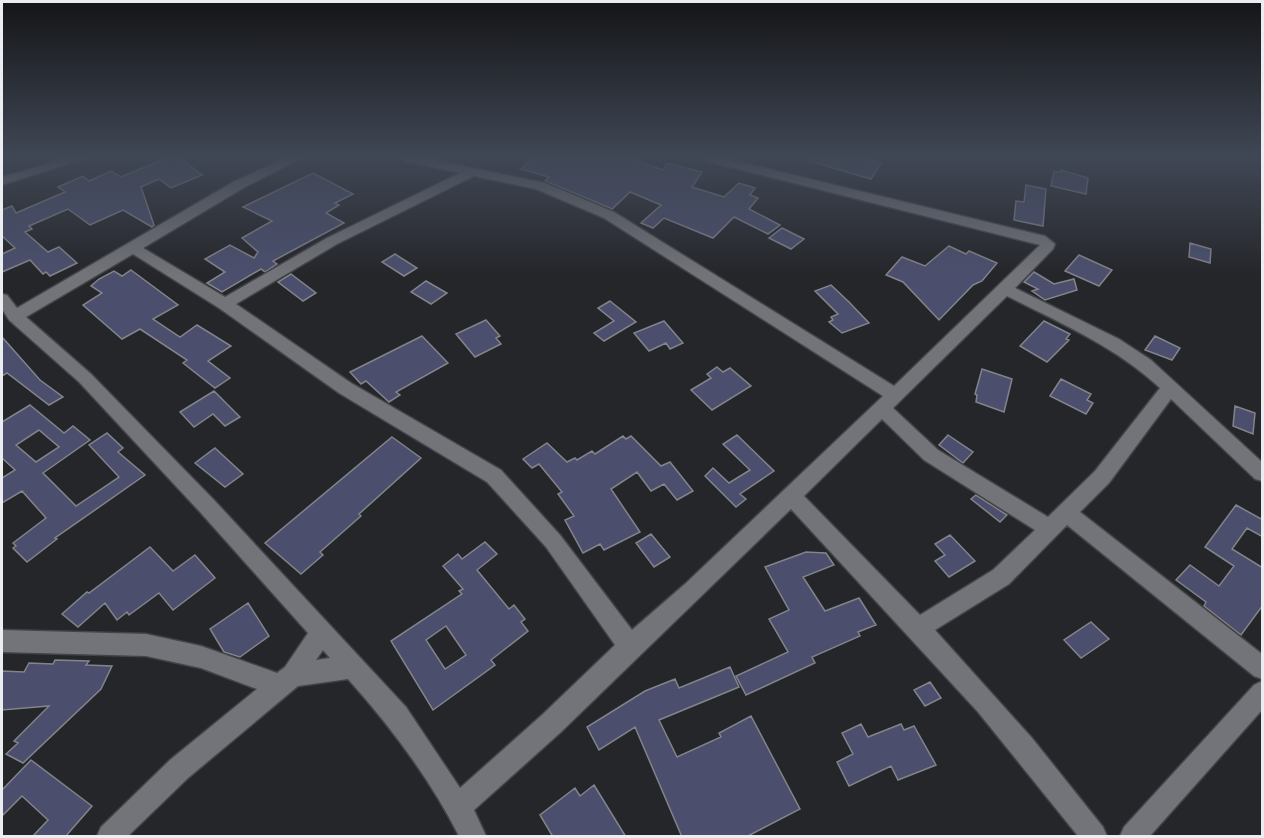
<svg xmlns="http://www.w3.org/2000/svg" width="1264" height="838" font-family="'Source Serif 4',serif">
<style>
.building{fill:#4b4f6d;stroke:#83848a;stroke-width:1.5;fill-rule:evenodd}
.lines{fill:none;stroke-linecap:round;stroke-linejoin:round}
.minor-casing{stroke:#434448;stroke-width:3}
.minor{fill:#737479;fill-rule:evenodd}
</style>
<rect width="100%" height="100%" fill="#25262a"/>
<path class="building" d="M166,158h14l22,17 -31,13 -12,-9 -18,8 13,38 -2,2 -29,-17 -33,15 -22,-16 -39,17 3,3 -7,3 23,20 11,-5 18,16 -27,13 -4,-4 -3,2 -13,-14 -28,12v-18l13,-6 -13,-12v-26l10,-4 4,7 49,-21 -7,-5 25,-11 6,5 22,-10 10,6z
M533,158h98l32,12 4,-7 35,9 -10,15 32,10 15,-14 16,5 -5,7 8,3 -9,11 31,16 -12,9 -34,-17 -21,21 -49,-20 -11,10 -12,-5 20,-18 -31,-13 -18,17 -67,-28 4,-4 -28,-8z
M809,158h53l19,5 -10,16 -62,-18z
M1061,170l27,8 -2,16 -35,-8 3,-15 7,1z
M313,173l40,21 -18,9 4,2 -13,8 18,10 -71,38 4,3 -12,8 -4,-3 -39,23 -15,-9 18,-11 -20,-13 25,-14 24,13 4,-6 -16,-14 30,-17 -29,-14z
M1026,185l20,4 -3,37 -29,-6 2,-19 8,1z
M782,228l22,11 -13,10 -22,-11z
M1190,243l21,6 -1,14 -21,-6z
M949,246l17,8 3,-3 28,12 -15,18 -9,4 -34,35 -36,-38 -17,-7 16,-18 23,9z
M395,254l22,14 -13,8 -22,-14z
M1079,255l33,15 -13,16 -34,-15z
M131,270l47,35 -25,14 27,18 17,-12 34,21 -23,15 22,17 -15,10 -32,-25 4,-3 -47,-31 -18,10 -39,-34 19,-12 -11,-7 8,-7 15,-8 8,5z
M1034,272l20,12 20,-5 3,11 -32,10 -13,-9 6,-2 -14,-7z
M291,274l25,19 -13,8 -25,-19z
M426,281l21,12 -16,11 -20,-12z
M831,285l18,17 20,21 -27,10 -13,-11 4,-2 -2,-3 7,-3 -23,-23z
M610,301l26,21 -32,19 -10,-8 20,-12 -16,-13z
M486,320l14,16 -4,2 5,6 -26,13 -19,-23z
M664,321l19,22 -13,6 -4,-6 -17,8 -15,-18z
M1044,321l26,13 -4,5 3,1 -22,22 -27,-16z
M422,336l26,27 -52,29 4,3 -11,7 -23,-21 -5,3 -11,-12z
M1155,336l25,12 -8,12 -27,-10z
M2,337l38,43 23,17 -14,8 -42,-32 -5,3z
M717,367l6,5 7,-4 21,18 -39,24 -21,-20 20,-12 -4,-4z
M982,369l30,10 -8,33 -28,-10 1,-7 -2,-1z
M1061,379l30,15 -4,6 6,3 -7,11 -36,-18z
M214,391l26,26 -15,9 -12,-12 -19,13 -14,-15z
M30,405l34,28 9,-7 17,14 -47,33 33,33 43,-29 -30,-32 18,-12 16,15 -5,4 27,23 -90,63 2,1 -30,23 -14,-14 3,-2 -3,-3 33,-25 -24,-27 -20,12v-25l13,-8 -13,-12v-36zM39,430l20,17 -23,15 -20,-17z
M1235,406l20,7 -2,21 -20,-8z
M737,435l37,36 -34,23 6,5 -10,8 -31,-31 8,-8 16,15 21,-13 -27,-26z
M948,435l25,17 -10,11 -24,-18z
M623,436l3,3 5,-3 30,30 9,-4 23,29 -16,9 -13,-16 -13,7 -14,-19 -26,17 29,43 -36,18 -4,-6 -17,9 -18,-33 9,-4 -16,-22 4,-2 -23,-28 -7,4 -9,-9 24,-16 20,19 8,-4 2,2 15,-9 3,3z
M392,437l29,21 -62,56 2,2 -41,36 3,3 -22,19 -36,-31z
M215,448l28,26 -18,13 -30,-24z
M976,495l31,20 -7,7 -29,-23z
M1236,505l27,15v17l-16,-9 -15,21 31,19v37l-22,30 -37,-29 2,-4 -30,-22 14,-15 29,21 15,-20 -29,-19z
M651,534l19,23 -16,10 -18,-24z
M950,535l25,26 -26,16 -14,-16 10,-6 -10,-11z
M485,542l12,12 -20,16 32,39 5,-4 11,14 -4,3 7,9 -37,29 4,5 -62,45 -42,-69 71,-47 -3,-3 4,-2 -20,-23 15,-12 4,5zM446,626l20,29 -21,14 -19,-29z
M150,547l23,24 22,-16 20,23 -42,32 -14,-17 -30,22 -2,-3 -10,8 -12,-17 -27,24 -16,-13 25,-22 2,1z
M806,552l20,1 8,12 -31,12 22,34 34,-13 17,27 -18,7 2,4 -48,21 3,6 -69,32 -10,-19 52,-24 -19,-33 20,-9 -24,-43z
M248,603l21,33 -29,21 -16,-5 -14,-23z
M1091,622l18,17 -28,19 -17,-18z
M55,660l34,1 -3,4 26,1 -11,23 -78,74 -17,-9 12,-11 -4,-2 35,-35 -47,4v-39l22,1 5,-9 24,1z
M730,667l9,20 -80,33 18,37 44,-20 -2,-4 32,-17 49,93 -54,28h-64l-47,-110 -36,23 -12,-23 58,-36 30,-12 4,9z
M930,682l11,16 -16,8 -11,-16z
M861,724l7,13 33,-13 3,6 10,-4 22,39 -38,15 -7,-14 -42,20 -12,-24 16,-8 -11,-21z
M31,760l61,46 -27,31h-33l16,-17 -26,-24 -20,20v-26z
M594,785l32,52h-73l-13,-22 35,-27 5,8z"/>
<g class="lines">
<defs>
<path id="minor" d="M69,158h18l-85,27v-8z
M287,158h15l-57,29 -102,61 82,49 102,-59 133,-65 -56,-12 -2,-3h22l121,25 69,29 280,174 146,-141 -334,-84 -2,-3h20l321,78 10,8 -2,5 -38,39 104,51 32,21 111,102v19l-7,-2 -84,-80 -62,84 -29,29 182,142v25l-8,-3 -187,-151 -58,59 -74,46 97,108 71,89 4,9h-29l-100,-124 -187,-203 -230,223 -87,78 12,26h-27c-29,-57 -68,-109 -111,-157l-50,7 -110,92 -60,58h-31l4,-9 69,-67 87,-71 -56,-21 -55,-12 -144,-4v-22l144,4 55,12 76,27 8,-6 23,-34 -108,-121 -121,-130 -70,-62 -7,-11v-15l5,1 10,13 218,-127zM474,176l62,13 68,29 279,178 -198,188 -53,46 -72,-95 -59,-65 -150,-87 -115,-79 101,-60zM133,254l86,54 120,85 148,89 59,65 69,98 -72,69 -83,74 -54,-81 -192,-207 -123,-126 -65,-57zM1007,296c53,27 109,51 153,92l-65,83 -47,46 -110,-67 -45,-42zM882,419l42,41 111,70 -42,40 -73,45 -116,-119zM323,650l7,8 -14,2z
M1262,681v29l-112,126h-30l4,-9 130,-142z"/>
</defs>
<use href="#minor" class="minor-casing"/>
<use href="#minor" class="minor"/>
</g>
<linearGradient id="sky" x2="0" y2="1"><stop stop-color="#141517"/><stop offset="0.57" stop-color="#404755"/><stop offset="1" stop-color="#404755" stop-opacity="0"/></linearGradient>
<rect width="1264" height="275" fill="url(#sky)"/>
<rect width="1264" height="838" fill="none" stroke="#ecedf0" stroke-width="6"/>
</svg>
